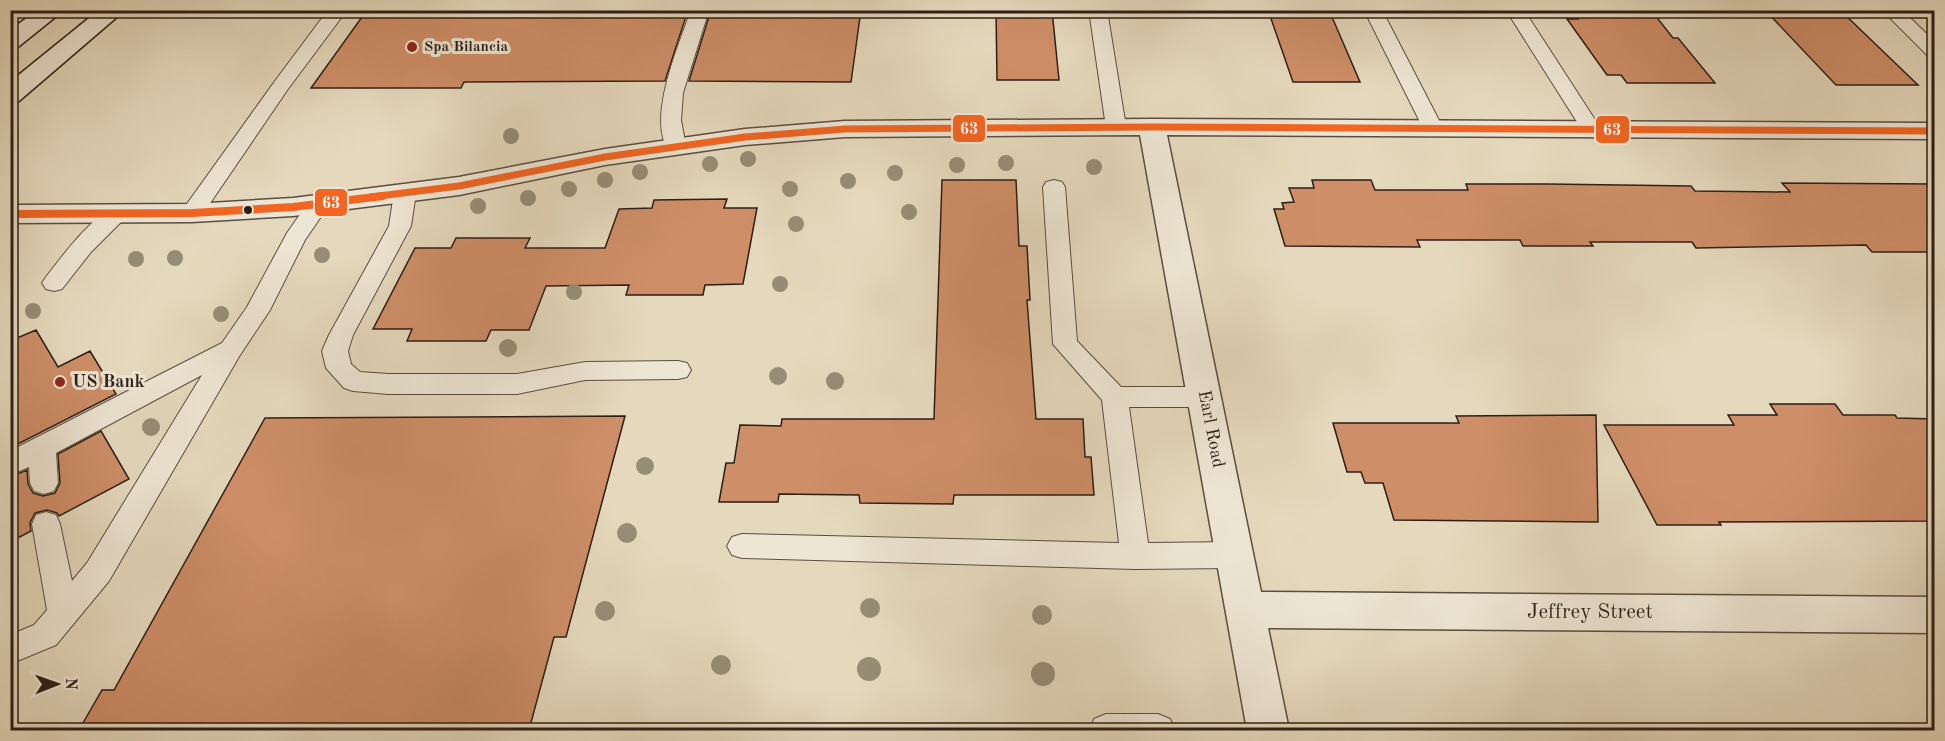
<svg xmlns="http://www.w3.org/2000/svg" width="1945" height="741" font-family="'Old Standard TT',serif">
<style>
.building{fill:#ce8e68;stroke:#2c1e17;stroke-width:1.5}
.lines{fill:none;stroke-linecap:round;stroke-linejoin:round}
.lane-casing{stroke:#5a4d40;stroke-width:2}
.street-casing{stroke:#5a4d40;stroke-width:3}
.secondary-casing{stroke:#2c1e17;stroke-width:3}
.lane{fill:#eee6d4;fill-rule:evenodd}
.street{fill:#eee6d4;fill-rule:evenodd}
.secondary{fill:#eee6d4;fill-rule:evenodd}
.bus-1-far1-casing{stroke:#eee6d4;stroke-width:10}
.bus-1-casing{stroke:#eee6d4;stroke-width:13}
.bus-1-far1{stroke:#f26522;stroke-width:7}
.bus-1{stroke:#f26522;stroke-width:8}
.tree{fill:#968d76}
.poi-dot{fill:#8f2418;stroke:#eee6d4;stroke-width:2}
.bus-dot{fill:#2c1e17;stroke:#eee6d4;stroke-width:2}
.labels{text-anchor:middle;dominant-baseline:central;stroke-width:6;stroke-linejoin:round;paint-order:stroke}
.far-poi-label{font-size:15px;font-weight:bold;fill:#2c1e17;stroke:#eee6d4;text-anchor:start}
.poi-label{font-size:18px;font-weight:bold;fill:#2c1e17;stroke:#eee6d4;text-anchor:start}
.street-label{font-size:18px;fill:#2c1e17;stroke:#eee6d4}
.near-street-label{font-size:21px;fill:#2c1e17;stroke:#eee6d4}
.line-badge{stroke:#eee6d4;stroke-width:2}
.badge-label{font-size:16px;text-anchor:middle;font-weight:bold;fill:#fff}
</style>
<rect width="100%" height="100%" fill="#e5d9bd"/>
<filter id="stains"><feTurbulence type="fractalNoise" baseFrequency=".00333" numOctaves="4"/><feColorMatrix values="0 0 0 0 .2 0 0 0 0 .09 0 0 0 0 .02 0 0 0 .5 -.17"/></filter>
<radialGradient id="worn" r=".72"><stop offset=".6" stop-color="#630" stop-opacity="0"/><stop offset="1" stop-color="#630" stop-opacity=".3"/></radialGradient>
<path class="building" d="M367,10h321l-23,71 -201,1 -3,6h-150z
M711,10h150l-10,72 -162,-1z
M996,10h56l7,70h-62z
M1268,10h61l31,72h-67z
M1572,10h79l22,28h5l37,45h-88l-6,-8h-14l-40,-56h11z
M1765,10h75l78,75h-82z
M942,180h74l3,66h8l3,54h-3l9,119h47l2,38h6l3,38h-140l-1,9 -93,-1 -1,-8 -80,-1 -1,8h-59l7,-39h8l6,-38 41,1 1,-7h152z
M1312,180h59l4,10h93l-2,-6h82l143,2 4,5 95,1 -8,-9 153,1v68h-63l-6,-7 -170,3 -4,-6h-102l3,4h-70l-3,-6h-103l3,7 -135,-1 -11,-37h10l-2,-6 12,-1 -5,-14h25z
M727,199l-3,9h33l-14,76 -38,1 -2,10h-77l3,-10 -83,1 -17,44h-38l-5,11h-79l5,-12h-39l42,-81h36l5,-10h74l-5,10h80l14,-39 33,-1 2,-8z
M36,330l22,37 32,-16 26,43 -106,54v-107z
M1770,404h65l8,11h52l2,3 38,1v102l-216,1 2,3h-64l-53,-100h130l-6,-10h49z
M1596,415l2,107 -204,-2 -11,-37h-18l-4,-11h-14l-14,-49h126l-3,-7z
M625,416l-59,221h-12l-25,93h-450l23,-40h12l151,-272z
M101,431l28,48 -70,37 -2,-3 -10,-3 -12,3 -5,10 1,8 -21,11v-65l17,-7 1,14 5,9 10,3 12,-3 5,-10 -2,-29z"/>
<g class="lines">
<defs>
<path id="lane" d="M328,10h19l-59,79 -88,129 -8,2 -8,-2 -3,-5 3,-5 91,-127z
M691,10h18l-26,83 -2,27 5,27 -3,4 -7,2 -7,-2c-23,-32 10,-106 22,-141z
M1089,10h18l19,117 -3,4h-14l-3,-4z
M1364,10h18l61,118 -3,4h-14l-3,-4z
M1506,10h18l77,119 -3,4h-14z
M1882,10h20l32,31v15l-7,-1z
M1054,180l8,2 3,5 12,154 44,46h84l9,3 4,7 -4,7 -9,3h-76l19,136 86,-1 10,4 5,9 -5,9 -10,4 -99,1 -393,-11 -10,-3 -5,-9 5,-9 10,-3 377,9 -17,-143 -49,-56 -10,-157 3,-5z
M405,186l8,2 3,5 -5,33 -58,109 -5,16 3,13 9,8 28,2h129l68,-12 93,-1 9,2 4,7 -4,7 -9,2 -93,1 -68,14h-129l-35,-3 -9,-3 -18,-20 -4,-17 7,-16 60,-109 5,-33 3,-5z
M318,198l8,2 3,5 -24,35 -35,70 -30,45 -131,226 -53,64 -46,19v-29l24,-10 13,-15 -15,-86 4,-9 10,-3 10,3 4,9 12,57 15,-18 115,-188 -146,78 2,30 -4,8 -10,3 -10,-3 -4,-8 -1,-16 -19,8v-24l212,-108 25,-36 40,-74 23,-33z
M115,208l8,2 3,5 -3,5 -32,32 -29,37 -8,2 -8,-2 -4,-6 4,-6c14,-18 48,-64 69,-69z
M1106,714h52l12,5 5,11h-85l4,-11z"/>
<path id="street" d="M1152,119l782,4v16l-767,-4 94,457 673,5v36l-666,-5 21,102h-42l-107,-595 -295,2 -100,8 -140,20 -146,30 -166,21 -101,6 -182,1v-18l182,-1 101,-6 166,-21 146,-28 140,-20 100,-8z"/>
<path id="secondary" d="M38,10h26l-46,37 -8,2v-19z
M99,10h26l-106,91 -9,2v-21z"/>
</defs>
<use href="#lane" class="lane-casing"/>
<use href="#street" class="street-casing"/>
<use href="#secondary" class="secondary-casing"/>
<use href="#lane" class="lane"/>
<use href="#street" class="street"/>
<use href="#secondary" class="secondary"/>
<defs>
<path id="bus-1-far1" d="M371,197l88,-11 146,-29 140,-20 100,-8 307,-2 782,4"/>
<path id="bus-1" d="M10,214l182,-1 101,-6 90,-11"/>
</defs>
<use href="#bus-1-far1" class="bus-1-far1-casing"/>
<use href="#bus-1" class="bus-1-casing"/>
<use href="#bus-1-far1" class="bus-1-far1"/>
<use href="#bus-1" class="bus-1"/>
</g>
<g class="tree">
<circle cx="511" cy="136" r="8"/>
<circle cx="748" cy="159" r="8"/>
<circle cx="1006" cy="163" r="8"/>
<circle cx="710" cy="164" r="8"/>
<circle cx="957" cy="165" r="8"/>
<circle cx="1094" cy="167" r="8"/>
<circle cx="640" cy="172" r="8"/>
<circle cx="895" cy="173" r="8"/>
<circle cx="605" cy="180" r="8"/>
<circle cx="848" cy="181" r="8"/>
<circle cx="569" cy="189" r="8"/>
<circle cx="790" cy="189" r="8"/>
<circle cx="528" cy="198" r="8"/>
<circle cx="478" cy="206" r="8"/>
<circle cx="909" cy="212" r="8"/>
<circle cx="796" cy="224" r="8"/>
<circle cx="322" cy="255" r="8"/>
<circle cx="175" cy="258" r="8"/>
<circle cx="136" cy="259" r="8"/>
<circle cx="780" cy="284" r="8"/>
<circle cx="574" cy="292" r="8"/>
<circle cx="33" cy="311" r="8"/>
<circle cx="221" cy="314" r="8"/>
<circle cx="508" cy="348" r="9"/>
<circle cx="778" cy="376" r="9"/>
<circle cx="835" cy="381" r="9"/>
<circle cx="151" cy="427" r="9"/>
<circle cx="645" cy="466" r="9"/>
<circle cx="627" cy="533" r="10"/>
<circle cx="870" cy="608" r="10"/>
<circle cx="605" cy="611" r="10"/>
<circle cx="1042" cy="615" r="10"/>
<circle cx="721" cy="665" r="10"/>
<circle cx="869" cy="669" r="12"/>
<circle cx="1043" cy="674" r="12"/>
</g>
<g class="poi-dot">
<circle cx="412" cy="47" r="6"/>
<circle cx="60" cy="382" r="6"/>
</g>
<circle class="bus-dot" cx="248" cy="210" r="5"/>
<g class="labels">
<g class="far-poi-label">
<text x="424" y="47">Spa Bilancia</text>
</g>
<g class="poi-label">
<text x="72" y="382">US Bank</text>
</g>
<g class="street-label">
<text transform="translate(1211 429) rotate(79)">Earl Road</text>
</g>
<g class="near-street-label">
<text x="1590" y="612">Jeffrey Street</text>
</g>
</g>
<g class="line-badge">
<rect x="952" y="114" width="34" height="29" rx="6" fill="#f26522"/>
<rect x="1595" y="115" width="35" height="29" rx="6" fill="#f26522"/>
<rect x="314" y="188" width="34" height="29" rx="6" fill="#f26522"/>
</g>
<g class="badge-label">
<text x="969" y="134">63</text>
<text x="1612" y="135">63</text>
<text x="331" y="208">63</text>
</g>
<rect width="1945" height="741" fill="none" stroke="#e5d9bd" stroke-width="36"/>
<rect x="12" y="12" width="1921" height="717" fill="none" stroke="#2c1e17" stroke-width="3"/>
<rect x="18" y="18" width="1909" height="705" fill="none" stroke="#2c1e17" stroke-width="1.5"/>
<g transform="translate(57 684) rotate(89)" stroke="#eee6d4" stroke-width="4.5" paint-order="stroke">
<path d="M0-4.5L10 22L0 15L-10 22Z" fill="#2c1e17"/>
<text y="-9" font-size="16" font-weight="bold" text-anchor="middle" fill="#2c1e17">N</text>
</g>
<rect width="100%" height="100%" filter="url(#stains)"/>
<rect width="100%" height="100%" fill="url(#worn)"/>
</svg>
